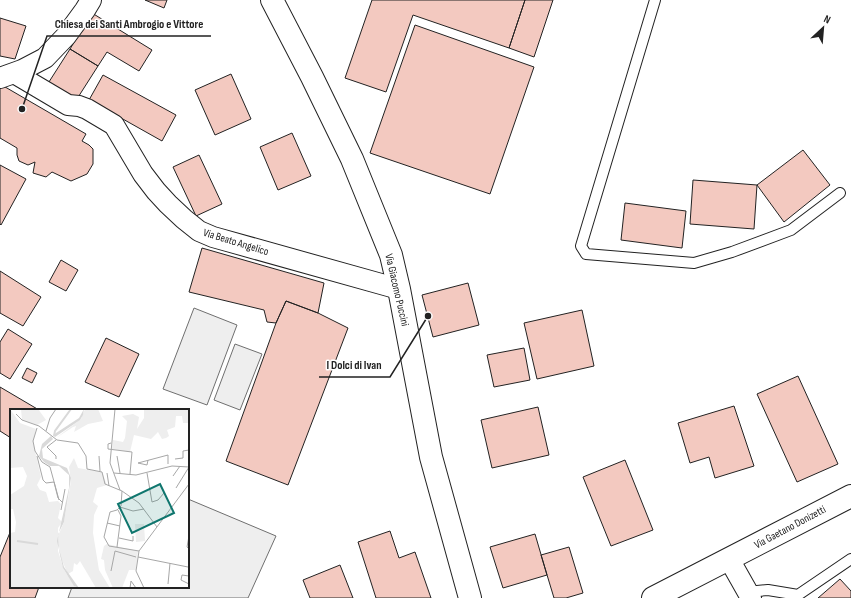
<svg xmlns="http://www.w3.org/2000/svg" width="851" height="598" font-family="'Sofia Sans Condensed',sans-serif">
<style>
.green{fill:#eee;stroke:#6f6f6f}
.building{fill:#f3c9c0;stroke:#222}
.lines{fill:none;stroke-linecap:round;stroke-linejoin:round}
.lane-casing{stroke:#222;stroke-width:12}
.street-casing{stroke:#222;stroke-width:22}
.secondary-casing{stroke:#222;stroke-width:24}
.lane{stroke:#fff;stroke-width:10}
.street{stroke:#fff;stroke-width:20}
.secondary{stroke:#fff;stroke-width:22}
.labels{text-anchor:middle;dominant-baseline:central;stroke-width:3;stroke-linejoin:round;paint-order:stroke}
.street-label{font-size:11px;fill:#222;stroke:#fff}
.inset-river{fill:none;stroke:#d9d9d9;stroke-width:2}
.inset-road{fill:none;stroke:#a7a7a7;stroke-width:1}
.view{fill:#0f766e;fill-opacity:0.15;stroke:#0f766e;stroke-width:2}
.inset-edge{fill:none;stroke:#222;stroke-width:2}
.leader{fill:none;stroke:#222;stroke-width:1.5}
.callout-dot{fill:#222;stroke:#fff;stroke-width:1.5}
.callout-label{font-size:12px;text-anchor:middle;font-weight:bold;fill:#222;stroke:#fff;stroke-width:3;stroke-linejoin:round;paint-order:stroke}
</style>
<rect width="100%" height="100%" fill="#fff"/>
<path class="green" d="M194,308l43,17 -30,80 -44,-16z
M235,344l27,10 -22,56 -26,-10z
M188,499l88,37 -28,62h-180l4,-11h116z"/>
<path class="building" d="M145,0h22l-3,8z
M372,0h153l-16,48 -96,-33 -27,77 -41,-14z
M525,0h28l-19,57 -25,-9z
M92,13l60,37 -13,21 -32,-19 -9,14 -28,-17z
M0,18l26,8 -11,33 -15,-3z
M415,25l119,42 -44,127 -120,-41z
M70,49l28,17 -23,36 -28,-17z
M231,74l20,45 -36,16 -20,-45z
M103,75l73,40 -14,26 -73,-41z
M0,84l86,50 -4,7 7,4 4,4v15l-6,10 -16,7 -19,-9 -6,5 -13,-4 2,-11 -7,3 -9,-4 -2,-6v-7l-17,-10z
M292,133l19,43 -33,14 -18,-43z
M803,150l27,35 -46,37 -27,-37z
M199,155l23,49 -26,12 -23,-49z
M0,165l26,14 -25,46 -1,-1z
M693,180l64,5 -3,44 -64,-5z
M625,203l61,8 -4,37 -61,-8z
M202,248l122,35 -6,30 -32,-12 -10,22 -9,-1 -3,-12 -75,-18z
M61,260l17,10 -12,21 -17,-9z
M0,271l41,26 -18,29 -23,-13z
M468,283l11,42 -46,12 -11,-42z
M286,301l32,12 30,15 -60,157 -62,-24 50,-138z
M582,310l12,56 -57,13 -13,-56z
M8,329l24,15 -22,35 -10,-6v-31z
M106,338l33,16 -20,43 -34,-15z
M524,348l6,32 -36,7 -7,-32z
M27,368l10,5 -5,10 -10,-5z
M798,376l40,88 -41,18 -40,-88z
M0,387l39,23h-28v28l-11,-7z
M734,406l20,60 -39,12 -6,-21 -19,6 -12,-40z
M538,407l11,48 -57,13 -11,-48z
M625,460l28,70 -42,16 -28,-69z
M11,530v57h28l-4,11h-35v-41z
M390,531l9,27 16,-6 16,46h-55l-18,-56z
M535,534l12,41 -44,13 -13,-41z
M569,547l14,46 -17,5h-12l-13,-43z
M340,565l13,33h-43l-7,-18z
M840,579l11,12v7h-33z"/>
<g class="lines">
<defs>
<path id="lane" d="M655,0l-74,246 5,8 108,9 38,-11 59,-22 49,-37
M747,592l21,-2 30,5 53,-36"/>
<path id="street" d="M14,73l54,32 11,1 8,3 27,16 29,49 13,17 12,13 16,15 15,12 14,6 186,52
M0,78l22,-8 23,-12 21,-22 19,-26 6,-10
M729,559l22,39"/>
<path id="secondary" d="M272,0l40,77 40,82 39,96 8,34 32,168 39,141
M653,598l198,-102"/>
</defs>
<use href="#lane" class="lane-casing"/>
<use href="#street" class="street-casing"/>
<use href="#secondary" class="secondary-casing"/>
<use href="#lane" class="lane"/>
<use href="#street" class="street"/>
<use href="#secondary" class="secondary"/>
</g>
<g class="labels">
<g class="street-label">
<text transform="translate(236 242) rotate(17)">Via Beato Angelico</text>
<text transform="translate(397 290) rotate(77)">Via Giacomo Puccini</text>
<text transform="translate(790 527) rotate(-28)">Via Gaetano Donizetti</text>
</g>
</g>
<g transform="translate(10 409)">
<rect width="179" height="179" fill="#fff"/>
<path d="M0,0l10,14 16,6 -3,13 8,35 -4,8 3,5 6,2 3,10 9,-1 3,3 -3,14 4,4 -4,6v23l6,19 12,18h-66v-55l5,-1 1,-10 -3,-13h-3v-14l14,-9 3,-10 -4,-9 -13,1zM11,0h17l8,11 -9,5 -15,-5zM75,0h13l5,12 -15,3 -14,8 2,-6 -3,1 -17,11 25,-19zM134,0h45l-1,14h-5l-1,-7h-6l-1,11 -8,3 2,6 -3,2 -4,1 -4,-7 -7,7 -17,-4 -4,17 -18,-3 1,-9 10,2 2,-4 2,-17 -5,-5 11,-2 6,3 -2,12 7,-11zM64,49l4,10 24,4 5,13 -10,3 -4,14 5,4 -4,9 -1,18 6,37 11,18h-14l-16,-27 -3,4 -3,-2 -1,8 -5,3 -8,-18 -2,-20 6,-14 7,-41 -2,-14zM125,115h9l1,17 -9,1zM97,135l31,7 -2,19h-7l-7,18h-9l-8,-18 -1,-10 -3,-1 3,-13z" fill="#eee"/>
<path d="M74,0l-1,6 -3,5 -25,17 -2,-2 26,-17zM41,27l2,3 -11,10 1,9 24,10 4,10 -7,44 -6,12 1,15 5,18 15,21 -5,-2 -11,-18 -6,-27 12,-53v-13l-10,-9h-9l-6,-4 -5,-6 3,-12z" fill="#d9d9d9"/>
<path class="inset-river" d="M44,27l1,-5 16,-22M7,132l21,3"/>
<path class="inset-road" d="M105,0l-5,54 10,27M6,5l6,6 17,6 18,14 21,3 8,13 1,13 15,3 3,12 17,7 17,12 18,24M27,19l-4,13 2,10 7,11 8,5 9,33M36,22l4,-13 6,-9M101,34l-3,1v5l24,3 -2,22M27,47l6,24 3,3 8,-1 4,16 5,5M89,47l1,15M107,47l3,17M46,50v-3l-9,-9 9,-7M165,50l8,-1v-7l6,-1M128,54l30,-8v9M128,54l9,2 1,-5M97,64l2,13M104,64l22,2 36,-9 17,1M137,64l5,29 6,-2 6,-7M163,67l7,-10M166,79l13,-21M112,82l-1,15 -4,4 -7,2 -6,25 5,9 30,5M110,98l13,4 11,-2M51,101l4,-21M97,114l13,3M179,127l-2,11 2,2M109,129l14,3v-5M107,138l4,-31 -3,-6M128,148l50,10M101,162l4,-20 21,6M179,167l-7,-1 -1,5 8,4M158,175l2,-21M120,179l1,-7 5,7M134,179l-8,-17 3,-20 50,-67M149,179h17"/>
<path class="view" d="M150,75l14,29 -42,20 -14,-29z"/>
<rect width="179" height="179" class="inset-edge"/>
</g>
<path class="leader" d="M22 109L47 36H211M428 316L390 377H319"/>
<g class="callout-dot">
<circle cx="22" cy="109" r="4"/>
<circle cx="428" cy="316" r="4"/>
</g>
<g class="callout-label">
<text x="129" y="28">Chiesa dei Santi Ambrogio e Vittore</text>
<text x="354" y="369">I Dolci di Ivan</text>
</g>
<g transform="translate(823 28) rotate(26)" stroke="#ffffff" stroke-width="3" paint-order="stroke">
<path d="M0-3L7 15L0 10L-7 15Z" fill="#222222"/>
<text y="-6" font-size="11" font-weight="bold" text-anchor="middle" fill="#222222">N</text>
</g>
</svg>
